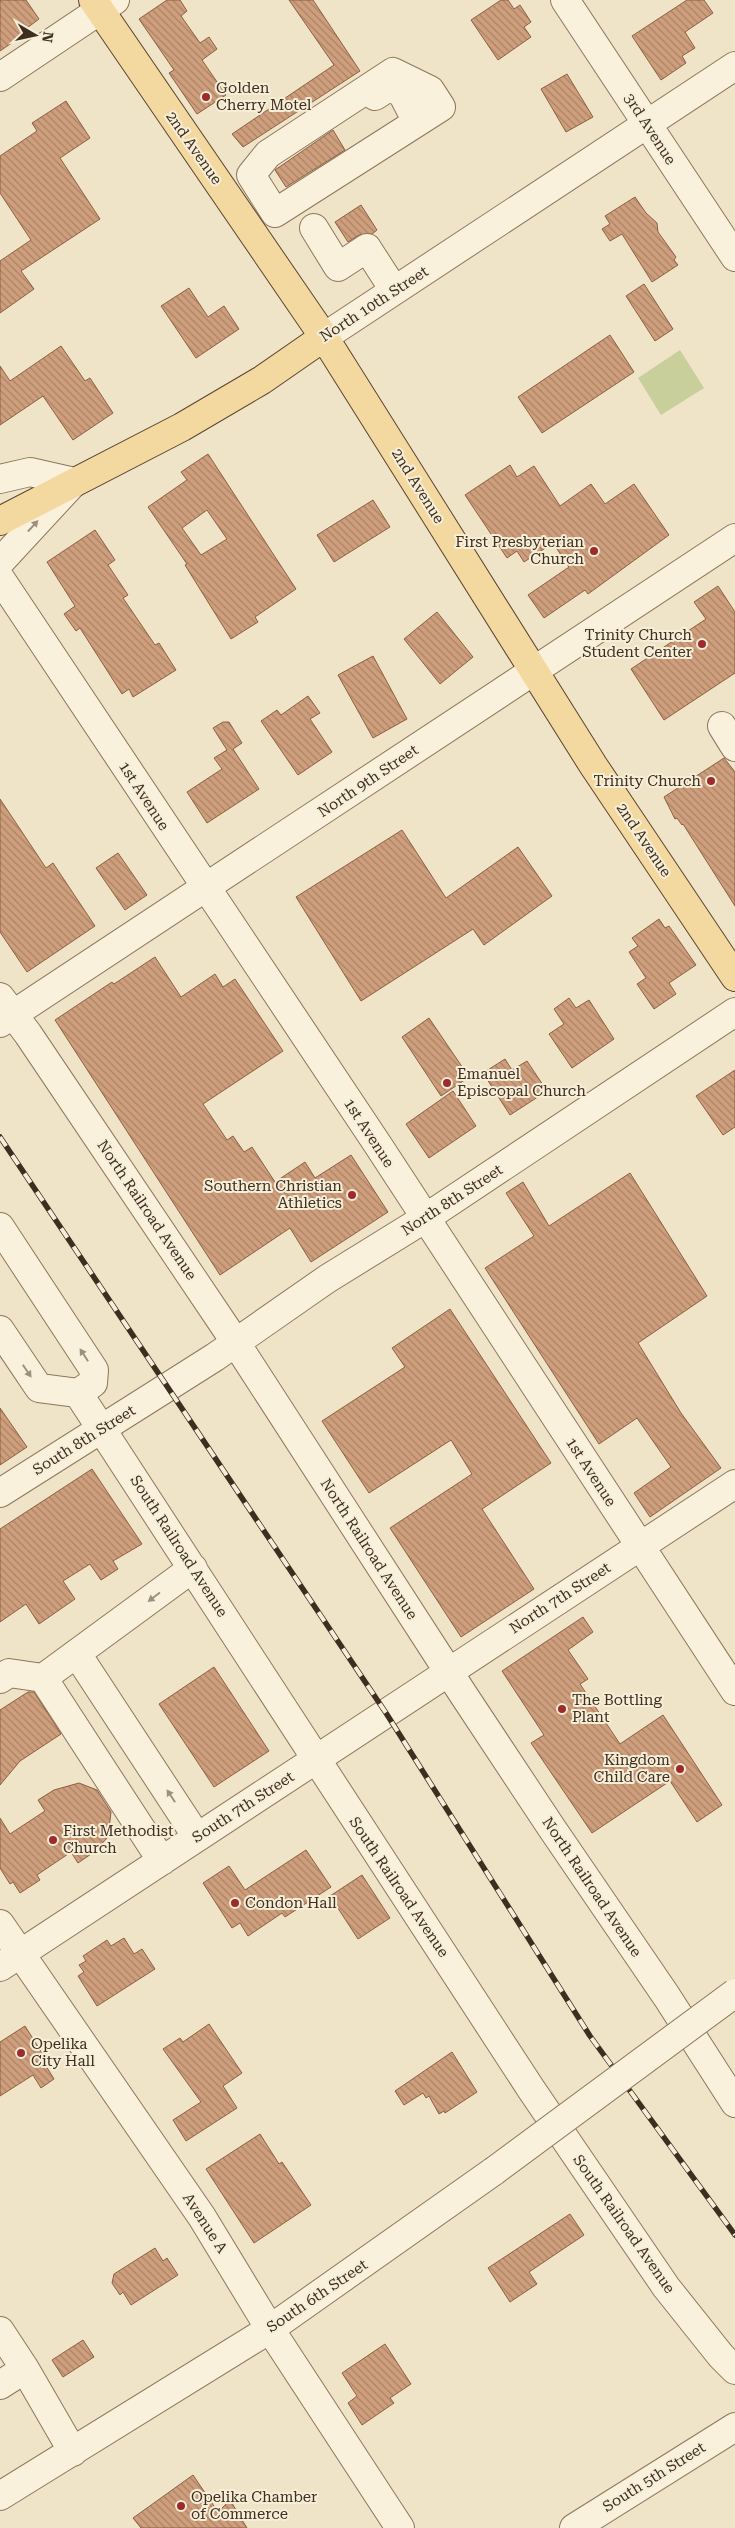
<svg xmlns="http://www.w3.org/2000/svg" width="735" height="2528" font-family="'Roboto Serif',serif">
<style>
.park{fill:#c9cf9b}
.building{fill:url(#building-back-hatch);stroke:#8d5f41;fill-rule:evenodd}
.lines{fill:none;stroke-linecap:round;stroke-linejoin:round}
.minor-casing{stroke:#8d765c;stroke-width:30}
.major-casing{stroke:#5b4430;stroke-width:30}
.minor{stroke:#faf1dc;stroke-width:28}
.major{stroke:#f3d9a0;stroke-width:28}
.rail-casing{stroke:#3d2e20;stroke-width:5.5}
.rail{stroke:#f7eed8;stroke-width:4;stroke-dasharray:11;stroke-linecap:butt}
.minor-bridge-casing{stroke:#8d765c;stroke-width:30;stroke-linecap:butt}
.minor-bridge{stroke:#faf1dc;stroke-width:28}
.oneway{fill:#9c907e}
.poi-dot{fill:#9e2a2b;stroke:#f7eed8;stroke-width:2}
.labels{text-anchor:middle;dominant-baseline:central;stroke-width:4;stroke-linejoin:round;paint-order:stroke}
.poi-label{font-size:15px;fill:#3d2e20;stroke:#f7eed8;text-anchor:start}
.street-label{font-size:15px;fill:#3d2e20;stroke:#f7eed8}
</style>
<defs>
<pattern id="building-back-hatch" width="6" height="6" patternUnits="userSpaceOnUse" patternTransform="scale(1.25)"><rect width="6" height="6" fill="#cf9f7d"/><path d="M-1 5l2 2M0 0l6 6M5-1l2 2" fill="none" stroke="#a98266"/></pattern>
</defs>
<rect width="100%" height="100%" fill="#f0e4c8"/>
<path class="park" d="M680,350l24,38 -43,27 -23,-37z"/>
<path class="building" d="M0,0h26l13,19 -12,9 2,3 -29,20z
M167,0h13l7,11 -6,5 19,27 9,-6 8,12 -15,11 24,35 -29,19 -28,-41 5,-3 -35,-51z
M289,0h24l47,71 -117,76 -11,-13 102,-69z
M501,0h7l6,9 6,-4 11,17 -7,5 7,10 -33,23 -27,-40z
M687,0h17l9,13 -28,19 10,16 -13,8 4,7 -25,17 -29,-44z
M567,74l26,43 -27,15 -25,-43z
M66,101l24,37 -30,20 40,61 -79,52 13,18 -34,24v-52l31,-21 -31,-47v-37l37,-25 -5,-8z
M333,130l12,20 -59,37 -11,-17z
M635,197l11,16 11,10 1,9 18,25 -2,3 4,5 -26,17 -30,-48 -12,7 -8,-12 8,-5 -5,-8z
M361,205l16,25 -5,4 -13,1 -11,7 -13,-20z
M644,284l29,45 -18,12 -29,-45z
M189,288l19,29 16,-11 15,23 -43,29 -35,-52z
M610,335l24,37 -92,61 -24,-36z
M61,346l24,35 5,-3 23,35 -40,27 -30,-44 -43,29v-59l10,15z
M208,454l88,135 -41,28 3,5 -27,17 -46,-74 2,-1 -39,-57 39,-27 -6,-8zM207,510l20,29 -26,16 -19,-27z
M510,465l7,12 17,-11 26,40 31,-22 14,20 29,-20 35,51 -81,59 -3,-4 -41,28 -16,-23 41,-28 -16,-24 -29,19 -7,-11 -10,7 -42,-63z
M373,500l17,27 -56,35 -17,-27z
M95,530l20,30 -7,5 20,30 -5,3 32,47 4,-2 17,27 -43,27 -4,-8 -7,5 -42,-66 -4,3 -12,-17 11,-8 -28,-44z
M718,586l17,26v61l-71,47 -33,-51 75,-50 -12,-17z
M437,612l36,45 -33,27 -36,-45z
M373,656l34,63 -34,19 -35,-63z
M308,696l12,17 -10,6 22,33 -34,23 -37,-54 16,-11 4,5z
M223,722h6l13,21 -9,6 26,40 -52,34 -20,-31 35,-23 -8,-11 13,-8 -14,-22z
M724,758l11,14v134l-52,-82 -1,1 -5,-7 -2,1 -11,-22z
M0,799l46,69 7,-5 42,63 -68,46 -27,-40z
M402,830l44,68 72,-51 34,49 -68,49 -11,-16 -112,72 -65,-104z
M118,853l29,42 -22,15 -29,-42z
M659,919l6,9 4,-2 27,39 -27,18 7,11 -22,15 -17,-25 9,-6 -17,-26 9,-6 -6,-8z
M155,957l26,40 34,-23 8,13 12,-8 48,72 -80,53 24,36 6,-4 11,16 8,-5 23,35 30,-20 10,16 36,-23 37,57 -77,50 -21,-34 -70,47 -165,-255 57,-38 2,2z
M569,998l7,10 13,-8 25,39 -42,29 -23,-34 15,-10 -10,-15z
M429,1018l40,59 -28,19 -39,-59z
M505,1059l7,11 15,-9 20,30 -37,24 -27,-42z
M735,1070v57l-12,8 -27,-39z
M453,1091l23,35 -47,32 -23,-34z
M630,1173l77,123 -69,47 43,70 40,55 -71,49 -16,-24 37,-26 -34,-49 -38,26 -114,-176 49,-32 -28,-43 17,-11 26,44z
M450,1309l101,154 -69,46 52,80 -73,48 -71,-109 82,-54 -21,-34 -82,53 -47,-72 83,-54 -13,-19z
M0,1408l27,39 -27,18z
M92,1469l50,75 -29,17 5,8 -17,11 -11,-16 -27,17 12,18 -36,25 -13,-20 -26,18v-93z
M583,1617l10,15 -25,18 20,29 -8,5 40,60 43,-29 59,90 -25,17 -27,-41 -78,52 -61,-90 13,-8 -42,-64z
M214,1667l55,84 -55,36 -55,-83z
M28,1692h6l27,42 -41,27 -20,24v-75z
M79,1783l18,7 14,22 -3,25 -14,15 -16,11 -7,-11 -34,23 3,5 -20,13 -7,-11 -3,2 -10,-16v-50l10,16 35,-23 -7,-11 16,-10z
M306,1850l25,37 -46,30 -3,-4 -34,23 -8,-13 -8,5 -29,-45 26,-17 16,24z
M362,1875l28,43 -32,21 -28,-43z
M124,1938l10,16 8,-5 13,20 -58,37 -19,-30 6,-4 -5,-7 7,-4 -3,-5 24,-16 4,6z
M209,2024l33,49 -19,13 14,22 -51,33 -13,-21 28,-18 -38,-53 17,-11 3,4z
M25,2026l24,38 -3,2 8,13 -13,9 -8,-13 -33,21v-54z
M452,2052l25,40 -32,21 -1,-2 -5,3 -10,-18 -3,2 -3,-5 -19,12 -9,-14z
M260,2134l19,30 3,-2 29,43 -57,38 -48,-74z
M570,2214l14,21 -55,37 8,12 -27,18 -22,-34z
M155,2248l8,13 4,-3 11,17 -47,30 -8,-13 -3,3 -8,-12 2,-9z
M83,2340l11,17 -31,20 -11,-17z
M385,2344l26,40 -21,14 4,5 -32,22 -14,-22 9,-7 -15,-23z
M193,2475l25,37 12,-12 17,28h-106l-8,-10z"/>
<g class="lines">
<defs>
<path id="minor" d="M565,0l170,257
M393,72l37,18 11,17 -166,106 -24,-38 17,-21z
M0,77l115,-77
M375,96l14,-9 13,6 15,29
M314,228l24,39 29,-19 27,42
M324,337l411,-271
M0,479l30,-7 44,10 -74,80
M0,578l378,567 357,546
M722,726l13,21
M0,997l28,37 208,309 227,351 88,133 116,170 68,106
M0,1023l735,-485
M0,1227l94,143 -1,13 -15,10 -39,-5 -39,-58
M78,1393l453,696 135,198 55,69 14,14
M0,1493l215,-136 112,-78 97,-60 311,-207
M77,1654l120,183
M43,1678l119,183
M0,1679l9,-6 34,5 150,-110
M0,1924l202,293 68,112 130,199
M0,1967l735,-483
M0,2331l25,38
M0,2385l25,-16 48,83
M0,2496l270,-167 224,-158
M574,2528l161,-101"/>
<path id="major" d="M93,0l231,337 269,428 142,212
M0,521l182,-94 80,-47 62,-43"/>
</defs>
<use href="#minor" class="minor-casing"/>
<use href="#major" class="major-casing"/>
<use href="#minor" class="minor"/>
<use href="#major" class="major"/>
<defs>
<path id="rail" d="M0,1137l386,576 204,323 145,199"/>
</defs>
<use href="#rail" class="rail-casing"/>
<use href="#rail" class="rail"/>
<defs>
<path id="minor-bridge" d="M494,2171l241,-178"/>
</defs>
<use href="#minor-bridge" class="minor-bridge-casing"/>
<use href="#minor-bridge" class="minor-bridge"/>
</g>
<defs><path id="oneway-solid" d="M-6-.8H1V-3.2L6.5 0L1 3.2V.8H-6Z" transform="scale(1.25)"/></defs>
<g class="oneway">
<use href="#oneway-solid" transform="translate(33 526) rotate(-47)"/>
<use href="#oneway-solid" transform="translate(84 1355) rotate(-123)"/>
<use href="#oneway-solid" transform="translate(27 1371) rotate(56)"/>
<use href="#oneway-solid" transform="translate(154 1597) rotate(143)"/>
<use href="#oneway-solid" transform="translate(171 1796) rotate(-123)"/>
</g>
<g class="poi-dot">
<circle cx="206" cy="97" r="5"/>
<circle cx="594" cy="551" r="5"/>
<circle cx="702" cy="644" r="5"/>
<circle cx="711" cy="781" r="5"/>
<circle cx="447" cy="1083" r="5"/>
<circle cx="352" cy="1195" r="5"/>
<circle cx="562" cy="1709" r="5"/>
<circle cx="680" cy="1769" r="5"/>
<circle cx="53" cy="1840" r="5"/>
<circle cx="235" cy="1903" r="5"/>
<circle cx="21" cy="2053" r="5"/>
<circle cx="181" cy="2506" r="5"/>
</g>
<g class="labels">
<g class="poi-label">
<text x="216" y="88">Golden<tspan x="216" dy="17">Cherry Motel</tspan></text>
<text x="584" y="542" text-anchor="end">First Presbyterian<tspan x="584" dy="17">Church</tspan></text>
<text x="692" y="635" text-anchor="end">Trinity Church<tspan x="692" dy="17">Student Center</tspan></text>
<text x="701" y="781" text-anchor="end">Trinity Church</text>
<text x="457" y="1074">Emanuel<tspan x="457" dy="17">Episcopal Church</tspan></text>
<text x="342" y="1186" text-anchor="end">Southern Christian<tspan x="342" dy="17">Athletics</tspan></text>
<text x="572" y="1700">The Bottling<tspan x="572" dy="17">Plant</tspan></text>
<text x="670" y="1760" text-anchor="end">Kingdom<tspan x="670" dy="17">Child Care</tspan></text>
<text x="63" y="1831">First Methodist<tspan x="63" dy="17">Church</tspan></text>
<text x="245" y="1903">Condon Hall</text>
<text x="31" y="2044">Opelika<tspan x="31" dy="17">City Hall</tspan></text>
<text x="191" y="2497">Opelika Chamber<tspan x="191" dy="17">of Commerce</tspan></text>
</g>
<g class="street-label">
<text transform="translate(650 129) rotate(57)">3rd Avenue</text>
<text transform="translate(194 148) rotate(55)">2nd Avenue</text>
<text transform="translate(374 304) rotate(-33)">North 10th Street</text>
<text transform="translate(418 486) rotate(58)">2nd Avenue</text>
<text transform="translate(368 781) rotate(-34)">North 9th Street</text>
<text transform="translate(144 796) rotate(57)">1st Avenue</text>
<text transform="translate(644 840) rotate(56)">2nd Avenue</text>
<text transform="translate(369 1133) rotate(57)">1st Avenue</text>
<text transform="translate(452 1200) rotate(-33)">North 8th Street</text>
<text transform="translate(147 1210) rotate(56)">North Railroad Avenue</text>
<text transform="translate(84 1440) rotate(-32)">South 8th Street</text>
<text transform="translate(591 1472) rotate(57)">1st Avenue</text>
<text transform="translate(179 1546) rotate(57)">South Railroad Avenue</text>
<text transform="translate(369 1549) rotate(57)">North Railroad Avenue</text>
<text transform="translate(560 1598) rotate(-33)">North 7th Street</text>
<text transform="translate(243 1807) rotate(-33)">South 7th Street</text>
<text transform="translate(399 1887) rotate(56)">South Railroad Avenue</text>
<text transform="translate(592 1887) rotate(56)">North Railroad Avenue</text>
<text transform="translate(205 2223) rotate(57)">Avenue A</text>
<text transform="translate(624 2224) rotate(55)">South Railroad Avenue</text>
<text transform="translate(317 2296) rotate(-34)">South 6th Street</text>
<text transform="translate(654 2477) rotate(-32)">South 5th Street</text>
</g>
</g>
<g transform="translate(35 35) rotate(99)" stroke="#f7eed8" stroke-width="4" paint-order="stroke">
<path d="M0-4L9 19L0 12L-9 19Z" fill="#3d2e20"/>
<text y="-8" font-size="14" font-weight="bold" text-anchor="middle" fill="#3d2e20">N</text>
</g>
</svg>
